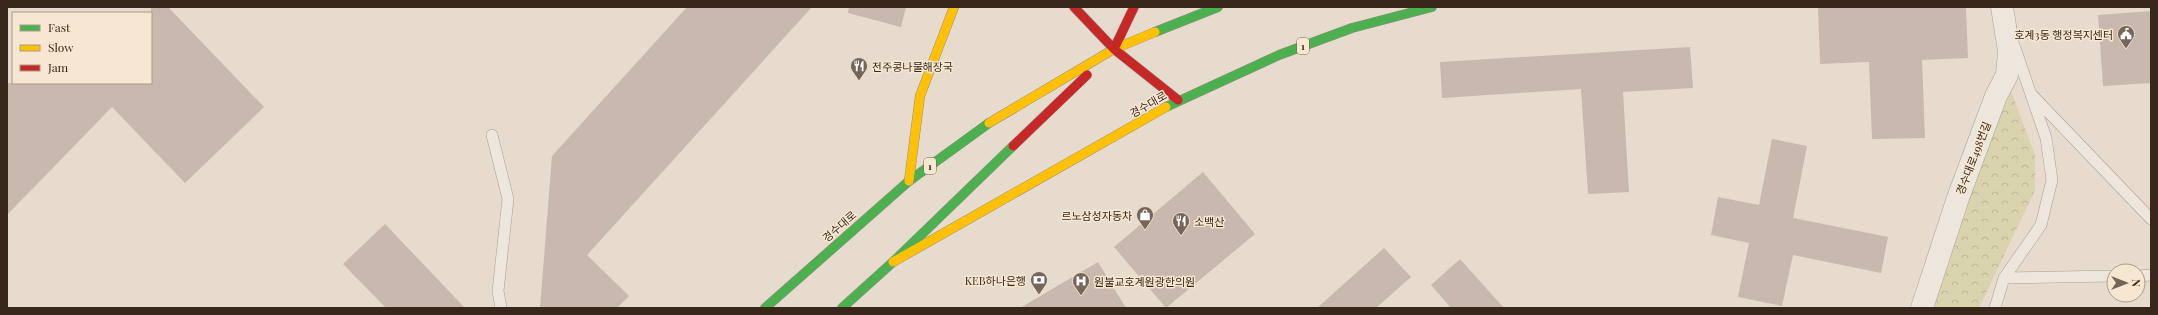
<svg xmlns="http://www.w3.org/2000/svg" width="2158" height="315" font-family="'Playfair Display','Noto Sans KR',serif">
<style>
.forest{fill:url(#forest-crowns)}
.building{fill:#c9b8ad}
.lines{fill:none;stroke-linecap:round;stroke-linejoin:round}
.lane-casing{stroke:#aaa095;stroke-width:12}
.street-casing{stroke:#aaa095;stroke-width:23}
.fast-casing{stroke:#9a8f85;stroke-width:10}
.slow-casing{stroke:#9a8f85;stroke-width:10}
.jam-casing{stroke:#9a8f85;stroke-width:10}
.lane{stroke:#ede6dd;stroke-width:11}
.street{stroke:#ede6dd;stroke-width:22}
.fast{stroke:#4caf50;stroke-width:9}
.slow{stroke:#ffc107;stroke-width:9}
.jam{stroke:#c62828;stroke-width:9}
.labels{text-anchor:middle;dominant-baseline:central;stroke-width:3;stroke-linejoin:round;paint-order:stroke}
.shield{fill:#f7e7d1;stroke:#726152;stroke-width:1}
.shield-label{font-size:10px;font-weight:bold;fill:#39271c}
.poi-label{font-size:11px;fill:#39271c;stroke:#f7e7d1;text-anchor:end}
.street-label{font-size:11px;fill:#39271c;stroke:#f7e7d1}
</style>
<defs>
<pattern id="forest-crowns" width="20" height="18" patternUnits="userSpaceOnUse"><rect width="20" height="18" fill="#d9d4ad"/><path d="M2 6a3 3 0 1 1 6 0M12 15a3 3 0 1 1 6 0" fill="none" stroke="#bbb694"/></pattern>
</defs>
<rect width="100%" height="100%" fill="#e6dbcc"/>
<path class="forest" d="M2011,91l24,64v35l-56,118h-46l40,-127z"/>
<path class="building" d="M151,7h17l96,100 -79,76 -73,-76 -105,108v-132h144z
M687,7h125l-225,248 42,41 -12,12h-77l12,-152z
M849,7h57l-5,20 -53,-14z
M1818,7h148l2,51 -46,2 3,78 -53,1 -3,-77 -49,2z
M2151,11v72l-48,3 -5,-71z
M1690,47l3,41 -70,4 6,100 -41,2 -7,-105 -139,9 -2,-36z
M1772,139l35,7 -14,72 95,19 -7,36 -88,-18 -11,51 -44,-9 11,-54 -38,-8 7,-38 41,8z
M1203,172l52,62 -89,74 -52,-61z
M385,224l80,84h-79l-43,-44z
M1384,248l27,29 -35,31h-59z
M1460,259l44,49h-53l-20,-23z
M1098,262l28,46h-106z"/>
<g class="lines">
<defs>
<path id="lane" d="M2032,95l119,124
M492,135l16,64 -10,92 3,17
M2138,276l13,-1
M2004,278l110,-2
M1995,308l9,-30 37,-53 11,-45 -6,-42 -31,-90"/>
<path id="street" d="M1922,308l36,-110 38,-102 11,-21 2,-24 -7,-44"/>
<path id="fast" d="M1155,32l63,-25
M1166,107l113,-52 73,-27 80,-21
M765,308l144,-127 80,-58
M842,308l51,-46 120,-116"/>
<path id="slow" d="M989,123l125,-74 41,-17
M909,181l11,-85 34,-89
M893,262l273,-155"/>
<path id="jam" d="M1074,7l40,42 64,51
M1114,49l20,-42
M1013,146l74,-71"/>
</defs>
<use href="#lane" class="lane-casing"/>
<use href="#street" class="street-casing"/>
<use href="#fast" class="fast-casing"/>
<use href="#slow" class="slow-casing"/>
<use href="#jam" class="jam-casing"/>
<use href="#lane" class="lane"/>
<use href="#street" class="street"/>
<use href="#fast" class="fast"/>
<use href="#slow" class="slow"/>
<use href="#jam" class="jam"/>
</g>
<defs>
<symbol id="civic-pin" viewBox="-11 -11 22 30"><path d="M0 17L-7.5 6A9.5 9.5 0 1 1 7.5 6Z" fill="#76665a" stroke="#f7e7d1"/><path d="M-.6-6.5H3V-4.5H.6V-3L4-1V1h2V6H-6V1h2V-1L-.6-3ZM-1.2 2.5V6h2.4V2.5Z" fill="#fff"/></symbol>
<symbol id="restaurant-pin" viewBox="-11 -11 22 30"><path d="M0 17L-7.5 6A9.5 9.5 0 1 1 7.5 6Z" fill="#76665a" stroke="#f7e7d1"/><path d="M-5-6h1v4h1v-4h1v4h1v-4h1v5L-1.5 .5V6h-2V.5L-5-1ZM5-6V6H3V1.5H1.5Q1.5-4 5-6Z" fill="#fff"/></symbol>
<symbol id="shop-pin" viewBox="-11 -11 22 30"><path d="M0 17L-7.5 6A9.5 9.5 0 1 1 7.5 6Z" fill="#76665a" stroke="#f7e7d1"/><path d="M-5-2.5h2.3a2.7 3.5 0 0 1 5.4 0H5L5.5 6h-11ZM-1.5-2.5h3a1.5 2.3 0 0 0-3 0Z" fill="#fff"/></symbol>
<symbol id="bank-pin" viewBox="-11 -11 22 30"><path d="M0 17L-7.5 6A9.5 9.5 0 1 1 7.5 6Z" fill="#76665a" stroke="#f7e7d1"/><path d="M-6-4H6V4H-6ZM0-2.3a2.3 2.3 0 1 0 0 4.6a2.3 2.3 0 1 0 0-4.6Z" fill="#fff"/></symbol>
<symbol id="hospital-pin" viewBox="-11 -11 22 30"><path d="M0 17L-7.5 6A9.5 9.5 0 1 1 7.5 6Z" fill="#76665a" stroke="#f7e7d1"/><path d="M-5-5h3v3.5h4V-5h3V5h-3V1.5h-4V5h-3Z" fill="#fff"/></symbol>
</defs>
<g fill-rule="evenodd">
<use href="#civic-pin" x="2116" y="24" width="20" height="27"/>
<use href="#restaurant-pin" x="849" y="56" width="20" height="27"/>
<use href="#shop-pin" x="1135" y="205" width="20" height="27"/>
<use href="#restaurant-pin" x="1171" y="211" width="20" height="27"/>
<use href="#bank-pin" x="1029" y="270" width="20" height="27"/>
<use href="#hospital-pin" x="1071" y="271" width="20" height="27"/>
</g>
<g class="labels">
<g class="shield">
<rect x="1297" y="38" width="12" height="16" rx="3"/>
<rect x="924" y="158" width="12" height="16" rx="3"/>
</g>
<g class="shield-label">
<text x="1303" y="46">1</text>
<text x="930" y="166">1</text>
</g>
<g class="poi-label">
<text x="2113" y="34">호계3동 행정복지센터</text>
<text x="872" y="66" text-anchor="start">전주콩나물해장국</text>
<text x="1132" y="215">르노삼성자동차</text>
<text x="1194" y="221" text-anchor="start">소백산</text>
<text x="1026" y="280">KEB하나은행</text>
<text x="1094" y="281" text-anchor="start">원불교호계원광한의원</text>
</g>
<g class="street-label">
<text transform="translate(1148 104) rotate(-30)">경수대로</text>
<text transform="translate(1973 158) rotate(-69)">경수대로498번길</text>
<text transform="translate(839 226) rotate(-41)">경수대로</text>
</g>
</g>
<rect width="2158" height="315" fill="none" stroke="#39271c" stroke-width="16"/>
<rect x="12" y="12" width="140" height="72" fill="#f7e7d1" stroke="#ab9a89"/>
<rect x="20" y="25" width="20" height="6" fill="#4caf50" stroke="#ab9a89"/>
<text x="48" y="32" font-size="12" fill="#39271c">Fast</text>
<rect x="20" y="45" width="20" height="6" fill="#ffc107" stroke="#ab9a89"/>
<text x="48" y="52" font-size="12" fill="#39271c">Slow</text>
<rect x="20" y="65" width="20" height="6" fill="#c62828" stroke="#ab9a89"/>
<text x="48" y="72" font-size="12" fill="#39271c">Jam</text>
<g transform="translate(2126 283) rotate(90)"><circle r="19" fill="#f7e7d1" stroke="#ab9a89"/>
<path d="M0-3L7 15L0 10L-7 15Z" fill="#76665a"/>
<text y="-6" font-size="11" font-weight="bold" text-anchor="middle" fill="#39271c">N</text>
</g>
</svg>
